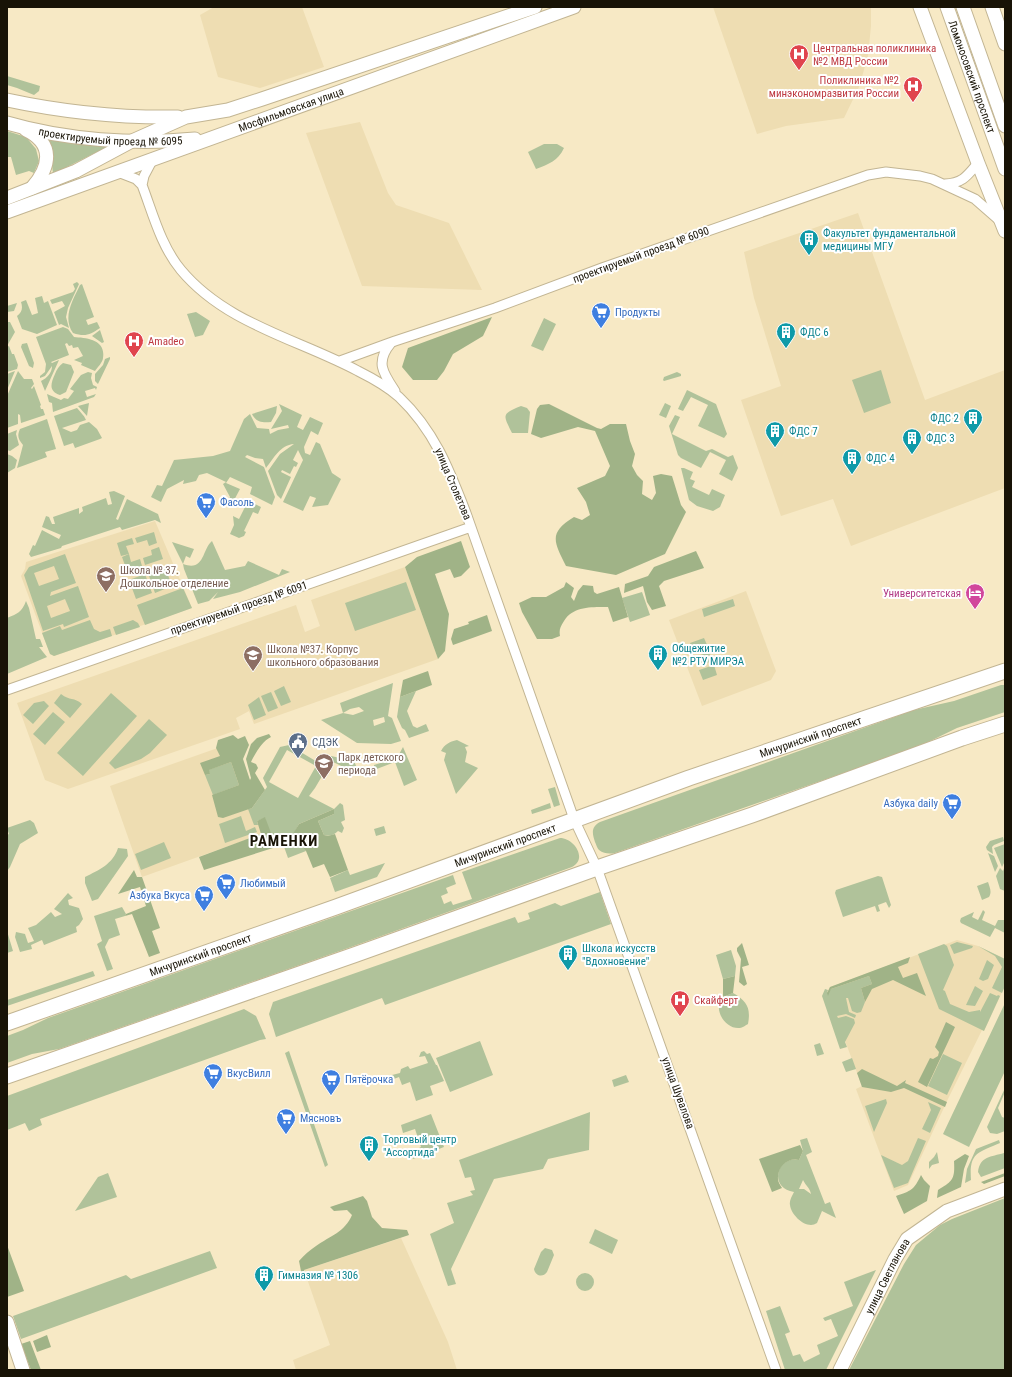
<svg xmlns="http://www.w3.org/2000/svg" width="1012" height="1377" font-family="'Roboto Condensed',sans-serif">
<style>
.built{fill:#eeddb2}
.green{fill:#b0c29a;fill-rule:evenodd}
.forest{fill:#a0b387}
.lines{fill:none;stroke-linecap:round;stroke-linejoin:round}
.street-casing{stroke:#c2b593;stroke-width:11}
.secondary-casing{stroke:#c2b593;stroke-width:15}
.primary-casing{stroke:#c2b593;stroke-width:17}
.street{stroke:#fff;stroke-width:9}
.secondary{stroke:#fff;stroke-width:13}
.primary{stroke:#fff;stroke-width:15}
.labels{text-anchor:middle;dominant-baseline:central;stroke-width:4;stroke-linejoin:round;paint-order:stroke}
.health-label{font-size:11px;fill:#be3a42;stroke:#fff;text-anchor:start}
.street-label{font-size:11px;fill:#181306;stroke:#fff}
.culture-label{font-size:11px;fill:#0d838f;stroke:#fff;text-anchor:start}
.shop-label{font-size:11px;fill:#366cbe;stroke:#fff;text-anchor:start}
.education-label{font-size:11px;fill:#785e54;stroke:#fff;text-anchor:start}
.hotel-label{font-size:11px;fill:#b23c85;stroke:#fff;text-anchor:end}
.service-label{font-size:11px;fill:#4e5e75;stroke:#fff;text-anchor:start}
.district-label{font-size:15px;font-weight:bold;letter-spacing:1px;fill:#181306;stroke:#fff}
</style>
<rect width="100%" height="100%" fill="#f7e9c5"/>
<path class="built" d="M214,7h88l22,60 -64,21 -42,-11 -18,-62z
M713,7h158v19l-3,30 -9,31 -15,31 -58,8 -29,8z
M360,122l28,71 8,12 53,18 33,67 -120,-4 -56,-153z
M858,213l67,187 80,-30v118l-154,58 -18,-47 -52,17 -40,-116 40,-14 -27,-88 -10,-46z
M155,521l37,87 -138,48 -4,-2 -29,-78 4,-7 1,-7z
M405,567l33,92 -184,65 -5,-13 -13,7 4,11 -172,60 -23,-9 -28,-77 279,-98 9,27 15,-6 -9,-26z
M746,591l30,80 -5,9 -69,26 -33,-86z
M229,744l33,90 -120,43 -32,-91z
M957,940l21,6 27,13v27l-21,45 -2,-1 -34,69 -40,86 -14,6 -38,-102 6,-3 -35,-93 3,-6z
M401,1238l47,104 9,28h-161l-3,-10 37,-15 -26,-75z"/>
<path class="green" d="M7,76l33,10 -1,5 -5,4 -17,-7 -10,-3z
M7,131l19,6 10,12 3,12 -5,12 -5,-2 -13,4 -5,-18h-4z
M45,139l62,8 -54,27 -2,-19z
M544,144h13l7,4c-6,13 -15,16 -28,21l-8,-17z
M77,282l2,2 -11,24 -2,9 3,11 -8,-4 -2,1 -5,-13 11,-6 -3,-5 -10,3 -2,-4 23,-8 2,-3 -2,-5z
M82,284l12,33 -8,3 2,5 9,-3 3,6c-10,7 -15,9 -27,5 -11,-16 0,-33 7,-48z
M42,296l2,7 4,-2 9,24 -20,9 -15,-5 -5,-13c5,-4 6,-8 4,-14l5,-2 6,15 6,-2 -3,-15z
M17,303l-3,8 -7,1v-6z
M196,312l14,9 -7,14 -8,2 -8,-23z
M544,318l12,6 -13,27 -12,-5z
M7,322h3l5,10 -8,14z
M63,327l5,2 6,8c12,1 32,2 29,21 0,4 -6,10 -8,13l-14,-6 1,-2 -8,-3 9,-4 -5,-9 -5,1 -1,-3 -3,1 -2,-3 -2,1 4,11 -18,7 1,1 7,-3 -14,31 -4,-10c6,-3 11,-8 11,-15l-7,10 -5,2v-2l5,-4 1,-8 -10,-27z
M100,330l4,12 -2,1 -10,-7z
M27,343l7,20 -1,5 -4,-2 -8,-19 1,-3z
M9,346l3,8h2l4,11 -1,4 -10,3v-25z
M110,357v2l-12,25 -3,-3v-7l8,-9 2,-6z
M63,363l8,2 3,7 -8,20 -6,3c-12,-4 -9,-12 -5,-21 2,-5 4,-8 8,-11z
M881,370l10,33 -27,10 -12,-33z
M15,371l-8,19v-16z
M18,371l6,8h8l2,5 -3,4 1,1 2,-3 7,19 -1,1 1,3h2l2,6 -24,8 -1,-8 -2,-1v10l-11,4v-32z
M88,372l4,1 -1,5 2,7 4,2 -1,3 -1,-2 -10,3 2,6 9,-3 -2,3 -41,15 -1,-9 -3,-1 -2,-8 14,6 3,-2 4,1 6,-8 -4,-2 11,-14z
M677,372l4,2v2l-17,5 -1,-1 1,-3z
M687,390l29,14 11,30 -3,4 -26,-12 10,-21 -17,-8 -8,14 -5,-2z
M89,403l-2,13 -9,-10z
M665,403l6,3 -5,12 -7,-3z
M279,404l23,11 -5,12 6,3 7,-13 13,6 -5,12 -7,-4 -7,16 1,6 5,2 6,-13 4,2 12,29 9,6 -13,26 -16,2 4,-9 -6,-2 -7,15 -20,-9 20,-42 -5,-10 -5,10 5,3 -2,4 -2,-1 -4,8 -8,-4 -1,2 10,5 -10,22 -4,-4 -9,-24 12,-17 14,-10c-14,1 -20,14 -28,24l-3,-9 -8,-1 -8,-3 -2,2 19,10 11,30 -3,8 -22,-11 2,-7 -22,-10 -4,6 14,6 -9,17 -2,1 -2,-2 3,-8 -7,-13 3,-2 -19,-9 -8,2 -3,6 -13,3 1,-4 -17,9 -6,13 -10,-5 6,-12 5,1 12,-26 39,-4 17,-5 14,-32 6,-5 7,14 12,1 1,5 8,-4 11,-2 -1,-3 -17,4 11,-18z
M277,406l-1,7 -5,9c-9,1 -15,0 -19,-8z
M521,406l6,2 3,4 -2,21h-16c-9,-18 -11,-19 9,-27z
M77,408c3,4 7,7 9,12l-24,8 9,4 6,-2 3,-5 9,-3 8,7 5,9 -2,1 -25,9 -2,-5 -9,3 -10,-30z
M675,415l5,2 -8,17 34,17 6,-2 16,8 5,-2 5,13 -6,13 -13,-7 7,-14 -16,-8 -9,16 -20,-10 -3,-3 -9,-29z
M47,419l9,30 -11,3 2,5 -30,11 6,-23c-5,-6 -6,-9 -3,-16z
M17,430l-1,4 3,11 -9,6 -3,-1v-16z
M7,454l5,2 5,4 -2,8 -8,5z
M681,468h3l9,4 -3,7 5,2 -3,6 17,8 3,-6 13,6 -5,12 -7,4 -16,-5 -8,-6z
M114,491l11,5 -9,23 2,1 9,-21 31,15 3,9 -6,-3 -33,10 -2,-3 -58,19 -1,2 -30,9 -2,-3 4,-9 2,1 7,-16 17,9 2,-4 -19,-8 4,-11 3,1 3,7h3l-2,-7 26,-9v6l4,-3 -1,-4 24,-9 2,7 4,-1 -3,-12z
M247,500l14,7 -3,7 -5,-2 -9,19 2,1 -2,4 -5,2 -9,-4 4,-9 -1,-9 6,3 6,-12 -5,-2 2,-4z
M154,532l3,11 -8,3 -2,-6 -10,3 -2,-5z
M132,538l2,6 -8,2 3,8 -8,2 -4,-13z
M212,541l13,29 20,-4 3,-5 31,14 3,-6 8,3 -50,20 -27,7 5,-7 -9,9 -11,3 -14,-35 -1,-5 -11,-22 22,7 -4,9 -4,-2 -3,8c22,8 19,-15 29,-23z
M159,547l4,12 -18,6 -2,-7 9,-3 -1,-5z
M65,554l11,29 -25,9 -1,4 28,-10 11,31 -25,10 -1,-3 -20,7 -19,-56 5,-8zM54,566l5,13 -20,7 -5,-13zM65,599l5,12 -19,7 -4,-12z
M129,554l2,8 9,-3 2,7 -15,5 -5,-14z
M165,567l7,19 -17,7 -7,-20z
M145,574l7,19 -16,6 -7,-19z
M406,582l10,28 -61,21 -10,-28z
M183,588l9,20 -47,17 -8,-20z
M642,592l8,23 -20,7 -8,-24z
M733,599l2,7 -31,11 -2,-8z
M26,601l3,7 7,31h4l3,8h-4l8,10 -40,17v-56c10,-4 15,-6 19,-17z
M90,620l4,9 6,3 10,-3 2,7 -58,20 -4,-2 -8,-21 18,-7 2,4z
M133,620l5,3 2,4 -24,8 -3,-8z
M704,638l4,9 -15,5 -3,-9z
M709,652l4,9 -15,5 -3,-9z
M714,665l3,10 -14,5 -4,-10z
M393,683l-5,33 4,2 9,23 -10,3 -34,-1 -36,-23 22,-7 -3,-10zM359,707l5,4 -11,4 -10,-2 7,-4zM384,717l1,5 -11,4 -1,-6z
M1001,685h4v27l-48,16 -39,19 -303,106c-5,1 -11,1 -16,-3 -2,-2 -3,-6 -4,-8 -3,-9 -4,-15 5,-20l314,-112 40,-9z
M284,686l7,16 -10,4 -7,-15z
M416,691l-9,20 6,15 4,2 9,-4 3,7 -20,7 -4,-8 -3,-2 -5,-11 3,-20z
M271,692l7,16 -10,4 -7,-16z
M111,693l26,23 -54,60 -26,-23z
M61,694c9,7 13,3 21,10l-12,14 -16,-15z
M259,697l7,18 -12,5 -6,-15z
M44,701l5,5 -16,18 -10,-9 11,-12z
M53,712l12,10 -20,23 -12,-11z
M149,719l18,16 -17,18 -9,6 -26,10 -6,-6z
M457,740l12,6 -4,1 2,5 -2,10 13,6 -22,26 -12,-34 2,-7 -5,-2c4,-7 8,-9 16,-11z
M289,745l35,21 7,-10 23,5 6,14 -29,-14 -16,27 -6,8 25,13 6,-6 3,2 2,15 -4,2 3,6 -2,5 -4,-2c-4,4 -9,6 -14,4l-6,-14 16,-7v-5l-35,15 -7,13 14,14 -18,7 -5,-14 -10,4 -8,-30 -8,3 1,4h-4l-6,-16 4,-1 15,-21 -4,-9 17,-31zM287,750l29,16 -18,32 -29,-16z
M403,747l14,33 -13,6 -9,-24 -21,8v-5l23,-7z
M231,762l8,23 -26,10 -8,-20 5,-1 -2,-4z
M555,787l5,18 -6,2 -6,-18z
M550,803l1,5 -19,6 -1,-4z
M241,816l5,15 9,-4 2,5 -32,11 -6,-19z
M30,820l4,3 4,10 -18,11 -10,23 -3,4v-36l2,-1 -2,-6z
M384,826l2,7 -10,3 -2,-7z
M1003,837l1,4 -10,4 -2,2 1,7 -6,-4 -1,-3 4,-6z
M560,838c14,0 28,21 12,29l-221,80 -292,102 -27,5 -25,9v-27l16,-6 25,-12 405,-143 3,9 -10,4 2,5 -7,3 3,8 7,-3 2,4 19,-6 -10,-27z
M164,842l7,16 -30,12 -6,-16z
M1005,844v17l-3,6 -8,-19z
M118,848l9,1 1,7 -30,43 -6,2 -7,-18v-6c14,-7 28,-13 33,-29z
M988,853l6,3 4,10 -3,6z
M385,863l-8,14 -42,15 -5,-14 18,-8 2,5z
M1005,866v25l-5,-2 -4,-13 4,-8 3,3z
M878,876l4,1 9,28 -2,3 -3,-6 -8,3 2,6 -3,1 -2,-6 -32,11 -8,-24 1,-3z
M988,882c2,6 4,10 1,15l-7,3 -5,-14z
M600,892l11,32 -226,81 -3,-7 -106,39 -7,-23 4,-12 242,-85 3,6 12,-4 -2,-6 27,-10 6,3z
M68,893l5,5 -5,2 1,5 10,3 4,11 -4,6 -3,2 1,5 -33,13 -2,-5 -11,5 1,4 -12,3 -5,-15 1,-5 9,2 3,9 6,-2 -6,-13 8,-3 15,-13 4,5 7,-3 -8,-5z
M122,907l4,7 -1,2 -10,3 5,16 -11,4 -4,8 8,22 -6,2 -10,-27 5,-3 -8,-25z
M983,910l2,2 -3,8 13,6 3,-6h7v13l-10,-5 -5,9 -29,-14 -1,-2 1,-3 13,-6 -2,5 6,3z
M7,931l6,20 -6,2z
M957,942l16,4 -1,2 -18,6 -4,-9z
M944,944l3,2 7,19 -11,25 2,1 5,13 19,8 11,-2v2l10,-19 7,3 1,-1 2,1 -16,35 -45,-22 -21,-55z
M978,946l27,13v27l-3,7 -10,-5 10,-21 -7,-11z
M731,950l5,16 -1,10 -12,3 -7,-24z
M987,960l7,5 -6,14 -5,2 -4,-2z
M93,971l2,5 -88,30v-6z
M869,976l3,8 -11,4 4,14 -4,10 -4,1 -5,-2 -4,-13h-2l3,14 7,3 -1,3 -9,-4 -9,2 1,2 8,-2 8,3 1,4 -10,19 2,5 -7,2 -18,-53 3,-7 3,1 -1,3 4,-4z
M975,986l8,5 -8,15 -9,-1z
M733,993c14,8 18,15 15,31 -2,1 -6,4 -8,4 -15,2 -29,-21 -16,-31 3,-2 6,-3 9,-4z
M1005,1003v68l-36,76 -26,-13z
M244,1009l12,7 10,23 -6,1 -220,79 2,6 -13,6 -4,-8 -18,7v-34z
M480,1041l13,34 -43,17 -14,-34z
M820,1043l4,11 -7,2 -3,-11z
M289,1051l39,114 -3,2 -40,-114z
M424,1051l3,3 3,-1 6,12h1l7,16 -14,5 3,9 -17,6 -6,-19 -8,3 -3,-8 -13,5 -2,-5 16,-4 1,-4 7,-3 2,3 18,-6 -3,-7 -6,1 2,-5z
M943,1054l19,9 -15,32 -19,-9z
M852,1058l4,11 -10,3 -4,-10z
M626,1075l3,7 -15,5 -2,-7z
M1005,1088v4l-7,16 4,9 3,1v13l-8,3 -7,-1 -3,-6z
M886,1099l1,4 -13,29 -9,-26z
M928,1102l13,6 -11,25 -8,-4 9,-19z
M590,1112l-1,38 -41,9 -5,10 -49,10 -43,90 5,15 -8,2 -18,-52 24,-11 -7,-20 26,-8 -3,-4 5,-1 -4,-13 -6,1 -6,-18z
M431,1114l13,33 -31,12 -2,-7 10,-5 -6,-18 -12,4 -2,-8z
M807,1138l5,14 -6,3 19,49 5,-2 6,16 -14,-7 -5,12c-2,1 -4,2 -6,2 -9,0 -20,-11 -21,-20 -1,-4 2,-9 4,-13 -27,-5 -16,-37 5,-32l4,-9 -3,-11zM803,1180c3,6 7,8 8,14l-7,-5h-5z
M918,1138l8,3 -18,42 -14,5 -13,-33 21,10 6,-4z
M999,1140l1,3c-22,10 -31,9 -29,37l-6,3 2,-14 9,-20z
M937,1152l2,11 -7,2 -3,4v-7l5,-5z
M1004,1153l1,15 -24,9 -3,-5c2,-16 13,-15 26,-19z
M108,1173l9,24 -42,14 23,-34z
M1005,1198v172h-156l55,-106 12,-19 24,-20 12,-6z
M595,1229l23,11 -6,14 -23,-11z
M545,1248l7,2 2,5 -7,17c-4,6 -12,4 -13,-3l7,-17z
M210,1251l7,17 -196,71 -8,-23 113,-41 5,4z
M876,1270l-50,100h-41l-19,-59 14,-5 10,26 -5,2 8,22 7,-2 4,8 16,-8 -3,-9 21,-9 -7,-17 -6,2 -2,-3 30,-12 -9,-24z
M576 1282a9 9 0 1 1 18 0a9 9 0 1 1-18 0Z"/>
<path class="forest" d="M492,317l-9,19 -30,18 -9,17 -7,9h-24l-11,-13 6,-19z
M549,404l48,24 4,1 9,-5h16l4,17 5,13 -3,12 5,9 6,6 -1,13 10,6 4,-7 -3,-17 8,-2 11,2 9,29 5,7 -21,42 -49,21 -50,-9c-12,-24 -18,-33 8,-49l8,3 8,-5 -4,-13 -9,-14 28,-12 5,-10 -15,-35 -17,-4 -37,11 -10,-4 6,-25 3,-4z
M461,541l9,26 -9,9 -7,2 -4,-9 -15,5 14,40 -4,37 -7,8 -33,-92 12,-10z
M696,551l8,17 -40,13 -5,5 7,20 -14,4 -5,-8 -4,-16 -19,7 1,-9 23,-8 6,-9z
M566,582l8,6 -3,9 3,4 4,-10 5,-6 10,1 1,6 3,2 22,-7 9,30 -15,5 -5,-15c-16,0 -35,-1 -44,14 -4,6 -5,9 -4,15l-8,3h-15l-15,-27 -3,-9 13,-6h14l18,-10z
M487,615l5,16 -39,14 -2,-6 3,-10 15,-5 -1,-2z
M428,671l4,14 -32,12 3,-17z
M269,734l2,3c-9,4 -16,17 -20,25l5,2 2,4 -3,5 10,17 -13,18 -29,10 -5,-1 -6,-22 27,-10 -8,-23 -22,8 1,4 -5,1 -5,-12 20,-7 -4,-8 2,-8 15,-5 5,4 7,-3 4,9 -6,14 7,21 1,-2 -5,-19 5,-15 6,-6z
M334,809v5l-16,7 6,14 4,1 7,-2 13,36 -18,7 -6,-13 -11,4 -7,-17 -15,-14 8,-13z
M265,817l6,16 -1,5 3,10 -69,22 -5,-13 62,-23 -4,-13z
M134,870l3,7h5l18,51 -8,3 8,22 -11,4 -17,-43 -7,2 1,-2 20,-8 -6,-19 -22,7z
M742,943l7,22 -7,2 5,17 -3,2 -5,-4 2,-23 -4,-8v-3z
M910,957l-2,6 -10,4 5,11 14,-5 9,23 -33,-16 -21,9 -7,13 -4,-14 11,-4 -3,-8 -38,13 -3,7 -1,-3 3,-6z
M735,976l-2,17 -10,4v-18z
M946,1022l9,5 -28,60 -9,-5 12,-24 3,1 5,-3 1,-4 -4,-5z
M862,1069l35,17 9,-6 -1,3 42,19 -2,5 -41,-19 -13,4 -29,-5 -5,-14z
M800,1145l3,6 -4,9c-11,-3 -22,7 -21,19 0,3 2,6 4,9l-10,4 -13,-33z
M965,1154l4,2 -5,13 -3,18 -24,11 1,-8c15,-9 17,-11 16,-29z
M1005,1173v3l-21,8 -3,-2z
M921,1175l3,5 6,6 -3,15 -23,13 -8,-18c15,-5 18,-6 25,-21z
M363,1196l4,5 5,16 10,11 25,2 2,5 -105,35 1,5 -3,1 -3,-15c5,-6 11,-11 17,-15 14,-10 29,-14 36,-31l-5,-5 -13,1 -4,-4z
M7,1245l17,46 -17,6z
M47,1335l4,12 -14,5 -4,-11z
M30,1341l11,29h-10l-10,-26z"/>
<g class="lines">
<defs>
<path id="street" d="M118,172l18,7 6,6c11,29 19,61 39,85 45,54 117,69 177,101 14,7 29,15 41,26 35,33 50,72 67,116l108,306 23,49 179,502
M945,184c18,-1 22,-8 33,-21
M142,185l2,-9 9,-17
M391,343c-16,19 -8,30 4,48
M340,361l55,-20 100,-33 107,-40 266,-93 18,-3 34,4 12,3 43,20 24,21
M7,690l464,-163"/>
<g id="secondary">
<path d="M920,7l58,156 27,68"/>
<path id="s1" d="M947,7l58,162"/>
<path d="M963,7l42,119"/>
<path d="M992,7l13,37"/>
<path d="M7,100c56,12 113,18 171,17"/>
<path id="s2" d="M7,123c58,17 128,22 188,16"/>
<path d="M26,130c29,14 24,37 6,58"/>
<path d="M7,198l69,-27 56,-30 54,-24 42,-7 34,-11 273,-92"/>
<path id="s3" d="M7,212l567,-205"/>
<path d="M7,1322l16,48"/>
<path id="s4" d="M840,1370l55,-111 12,-20 40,-28 58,-22"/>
</g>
<g id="primary">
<path id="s5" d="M7,1023l329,-116 353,-129 316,-107"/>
<path d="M7,1076l347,-121 243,-87 155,-53 210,-77 43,-14"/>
</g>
</defs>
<use href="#street" class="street-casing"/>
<use href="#secondary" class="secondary-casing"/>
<use href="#primary" class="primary-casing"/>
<use href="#street" class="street"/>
<use href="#secondary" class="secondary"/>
<use href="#primary" class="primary"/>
</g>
<defs>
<symbol id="hospital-pin" viewBox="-11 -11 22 30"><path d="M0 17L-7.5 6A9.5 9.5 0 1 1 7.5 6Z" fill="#e0444e" stroke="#fff"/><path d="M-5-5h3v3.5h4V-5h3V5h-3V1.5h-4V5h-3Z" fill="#fff"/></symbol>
<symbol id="building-pin" viewBox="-11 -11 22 30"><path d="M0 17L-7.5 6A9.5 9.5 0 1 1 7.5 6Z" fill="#0f9aa8" stroke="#fff"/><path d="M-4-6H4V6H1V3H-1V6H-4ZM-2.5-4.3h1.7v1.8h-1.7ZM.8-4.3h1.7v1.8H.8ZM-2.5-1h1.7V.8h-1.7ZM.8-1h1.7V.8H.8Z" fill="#fff"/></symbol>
<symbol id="supermarket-pin" viewBox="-11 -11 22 30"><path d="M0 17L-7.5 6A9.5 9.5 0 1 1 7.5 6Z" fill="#3f7fe0" stroke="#fff"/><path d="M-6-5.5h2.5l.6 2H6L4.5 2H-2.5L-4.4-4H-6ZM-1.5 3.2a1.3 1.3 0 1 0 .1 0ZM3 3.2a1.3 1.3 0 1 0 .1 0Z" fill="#fff"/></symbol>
<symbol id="school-pin" viewBox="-11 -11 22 30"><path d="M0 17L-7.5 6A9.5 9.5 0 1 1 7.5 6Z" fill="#8d6e63" stroke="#fff"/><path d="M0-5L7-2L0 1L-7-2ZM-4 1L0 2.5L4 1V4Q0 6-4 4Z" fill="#fff"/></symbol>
<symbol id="hotel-pin" viewBox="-11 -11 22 30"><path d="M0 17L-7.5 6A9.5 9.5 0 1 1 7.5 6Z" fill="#d1479c" stroke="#fff"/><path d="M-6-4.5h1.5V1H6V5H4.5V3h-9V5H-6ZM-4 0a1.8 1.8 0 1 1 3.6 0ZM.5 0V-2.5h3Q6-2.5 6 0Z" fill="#fff"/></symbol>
<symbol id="civic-pin" viewBox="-11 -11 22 30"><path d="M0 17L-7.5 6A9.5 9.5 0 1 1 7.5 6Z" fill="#5c6f8a" stroke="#fff"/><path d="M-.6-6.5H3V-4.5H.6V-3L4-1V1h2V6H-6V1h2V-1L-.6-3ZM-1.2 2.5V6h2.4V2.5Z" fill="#fff"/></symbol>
</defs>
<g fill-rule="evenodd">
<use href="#hospital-pin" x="788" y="43" width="22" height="30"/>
<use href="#hospital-pin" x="902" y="75" width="22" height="30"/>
<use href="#building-pin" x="798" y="228" width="22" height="30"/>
<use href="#supermarket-pin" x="590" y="301" width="22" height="30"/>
<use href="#building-pin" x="775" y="321" width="22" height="30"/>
<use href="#hospital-pin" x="123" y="330" width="22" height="30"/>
<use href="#building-pin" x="962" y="407" width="22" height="30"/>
<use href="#building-pin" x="764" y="420" width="22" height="30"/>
<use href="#building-pin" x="901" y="427" width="22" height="30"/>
<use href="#building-pin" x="841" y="447" width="22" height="30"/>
<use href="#supermarket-pin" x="195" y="491" width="22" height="30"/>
<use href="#school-pin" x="95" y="565" width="22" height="30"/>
<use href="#hotel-pin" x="964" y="582" width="22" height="30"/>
<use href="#building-pin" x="647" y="643" width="22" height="30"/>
<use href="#school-pin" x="242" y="644" width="22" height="30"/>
<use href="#civic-pin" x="287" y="731" width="22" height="30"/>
<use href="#school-pin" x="313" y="752" width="22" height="30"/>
<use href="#supermarket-pin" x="941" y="792" width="22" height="30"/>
<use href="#supermarket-pin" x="215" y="872" width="22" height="30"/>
<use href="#supermarket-pin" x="193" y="884" width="22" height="30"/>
<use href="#building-pin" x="557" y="943" width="22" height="30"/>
<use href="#hospital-pin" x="669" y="989" width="22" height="30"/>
<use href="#supermarket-pin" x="202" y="1062" width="22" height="30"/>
<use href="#supermarket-pin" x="320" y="1068" width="22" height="30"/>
<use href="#supermarket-pin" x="275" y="1107" width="22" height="30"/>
<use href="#building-pin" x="358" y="1134" width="22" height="30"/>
<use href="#building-pin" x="253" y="1264" width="22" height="30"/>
</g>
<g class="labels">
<g class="health-label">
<text x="813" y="48">Центральная поликлиника<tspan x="813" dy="13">№2 МВД России</tspan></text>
<text x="899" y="80" text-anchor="end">Поликлиника №2<tspan x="899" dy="13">минэкономразвития России</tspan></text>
<text x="148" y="341">Amadeo</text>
<text x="694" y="1000">Скайферт</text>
</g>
<g class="street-label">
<text stroke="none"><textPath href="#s1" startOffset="74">Ломоносовский проспект</textPath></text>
<text stroke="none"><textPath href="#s3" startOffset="302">Мосфильмовская улица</textPath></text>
<text stroke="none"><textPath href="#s2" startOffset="105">проектируемый проезд № 6095</textPath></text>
<text transform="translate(641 255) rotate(-20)">проектируемый проезд № 6090</text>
<text transform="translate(453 484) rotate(67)">улица Столетова</text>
<text transform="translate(239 608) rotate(-19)">проектируемый проезд № 6091</text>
<text stroke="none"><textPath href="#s5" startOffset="853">Мичуринский проспект</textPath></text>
<text stroke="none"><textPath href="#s5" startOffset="529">Мичуринский проспект</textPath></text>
<text stroke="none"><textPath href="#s5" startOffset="205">Мичуринский проспект</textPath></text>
<text transform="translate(678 1093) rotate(70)">улица Шувалова</text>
<text stroke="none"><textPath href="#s4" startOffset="105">улица Светланова</textPath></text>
</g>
<g class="culture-label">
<text x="823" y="233">Факультет фундаментальной<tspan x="823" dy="13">медицины МГУ</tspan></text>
<text x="800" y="332">ФДС 6</text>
<text x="959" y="418" text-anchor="end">ФДС 2</text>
<text x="789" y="431">ФДС 7</text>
<text x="926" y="438">ФДС 3</text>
<text x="866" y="458">ФДС 4</text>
<text x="672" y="648">Общежитие<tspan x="672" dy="13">№2 РТУ МИРЭА</tspan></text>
<text x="582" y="948">Школа искусств<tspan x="582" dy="13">"Вдохновение"</tspan></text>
<text x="383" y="1139">Торговый центр<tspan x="383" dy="13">"Ассортида"</tspan></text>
<text x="278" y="1275">Гимназия № 1306</text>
</g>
<g class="shop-label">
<text x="615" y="312">Продукты</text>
<text x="220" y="502">Фасоль</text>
<text x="938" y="803" text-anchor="end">Азбука daily</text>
<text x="240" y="883">Любимый</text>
<text x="190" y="895" text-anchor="end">Азбука Вкуса</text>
<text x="227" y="1073">ВкусВилл</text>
<text x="345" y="1079">Пятёрочка</text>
<text x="300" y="1118">Мясновъ</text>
</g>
<g class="education-label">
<text x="120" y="570">Школа № 37.<tspan x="120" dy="13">Дошкольное отделение</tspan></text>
<text x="267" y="649">Школа №37. Корпус<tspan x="267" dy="13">школьного образования</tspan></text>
<text x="338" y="757">Парк детского<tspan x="338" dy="13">периода</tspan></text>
</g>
<g class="hotel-label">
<text x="961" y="593">Университетская</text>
</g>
<g class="service-label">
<text x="312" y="742">СДЭК</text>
</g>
<g class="district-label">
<text x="284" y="841">РАМЕНКИ</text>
</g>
</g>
<rect width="1012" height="1377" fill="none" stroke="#181306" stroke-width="16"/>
</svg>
